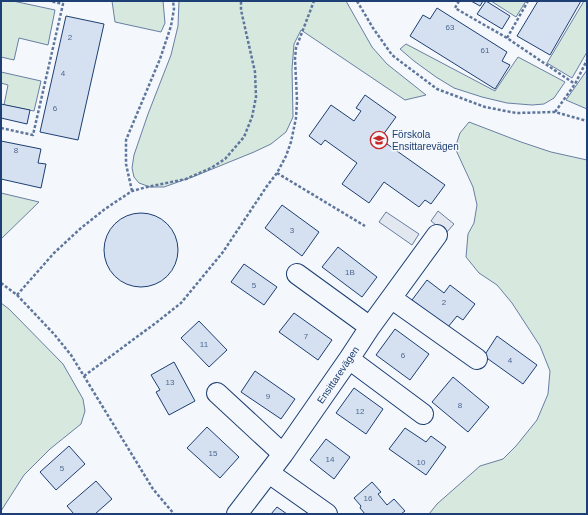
<svg xmlns="http://www.w3.org/2000/svg" width="588" height="515" font-family="Arial,sans-serif">
<style>
.green{fill:#d7e8df;stroke:#687fa3}
.parking{fill:#e3e8f0;stroke:#687fa3}
.building{fill:#d5e0f0;stroke:#1d3f73}
.lines{fill:none;stroke-linecap:round;stroke-linejoin:round}
.minor-casing{stroke:#1d3f73;stroke-width:22}
.path{stroke:#5e769c;stroke-width:2.5;stroke-dasharray:3 2;stroke-linecap:butt}
.minor{stroke:#f4f7fb;stroke-width:20}
.labels{text-anchor:middle;dominant-baseline:central;stroke-width:3;stroke-linejoin:round;paint-order:stroke}
.number-label{font-size:8px;fill:#4b6792}
.poi-label{font-size:10px;fill:#1d3f73;stroke:#f4f7fb;text-anchor:start}
.street-label{font-size:10px;fill:#1d3f73;stroke:#f4f7fb}
</style>
<rect width="100%" height="100%" fill="#f4f7fb"/>
<path class="green" d="M1,1h12l42,9 -7,35 -29,-7 -5,22 -13,-3z
M112,1h51l2,22 -4,9 -46,-10z
M179,1h167l26,46 15,17 39,31 -21,5 -104,-70 -7,14 -2,25 1,48 -7,15 -15,12 -17,8 -59,24 -31,11h-14l-11,-4 -5,-6 -2,-9 2,-13 14,-41 23,-59 7,-29z
M491,1h35l-10,16z
M584,1h3v51l-15,26 -25,-15z
M406,44l89,47 23,-34 47,25 -11,16 -10,6 -12,1 -25,-2 -25,-6 -28,-9 -18,-11 -22,-16 -14,-12z
M587,70v39l-21,-9z
M1,72l40,9 -7,30 -30,-6 4,-20 -7,-2z
M469,122l52,20 30,10 36,8v354h-158l8,-10 43,-38 23,-7 13,-13 21,-26 11,-26 2,-23 -10,-25 -28,-43 -15,-18 -18,-12 -13,-16 2,-23 6,-11 3,-18 -4,-18 -18,-39 5,-15z
M1,193l38,9 -38,37z
M1,303l8,6 54,55 20,35 2,12 -4,13 -31,25 -26,26 -23,36z"/>
<path class="parking" d="M438,211l16,13 -8,9 -15,-12z
M386,212l33,22 -7,11 -33,-23z"/>
<path class="building" d="M471,1h12l-3,5z
M486,1l24,15 -8,13 -25,-15z
M538,1h43l-31,54 -33,-19z
M437,8l70,44 -5,9 8,4 -15,24 -85,-53 13,-21 7,4z
M66,16l38,8 -26,116 -38,-8z
M365,95l31,22 -16,22 65,46 -14,19 -6,-4 -6,7 -35,-25 -15,21 -27,-19 15,-21 -32,-23 -4,5 -12,-9 22,-31 23,16 7,-10 -5,-3z
M1,104l29,6 -3,14 -26,-6z
M1,141l40,8 -3,14 8,1 -5,24 -40,-9z
M282,205l37,27 -17,24 -37,-28z
M104 250a37 37 0 1 1 74 0a37 37 0 1 1-74 0Z
M338,247l39,30 -15,20 -40,-30z
M244,264l33,23 -13,18 -33,-23z
M427,280l17,13 6,-8 25,19 -12,16 -6,-4 -9,11 -36,-27z
M294,313l38,27 -14,20 -39,-28z
M199,321l28,29 -18,17 -28,-29z
M395,329l34,25 -19,26 -34,-25z
M497,336l40,29 -14,19 -39,-28z
M174,362l21,39 -26,14 -13,-23 4,-2 -9,-15z
M255,371l40,28 -14,20 -40,-27z
M453,377l36,30 -21,25 -36,-30z
M354,388l29,21 -17,25 -30,-21z
M207,427l32,30 -19,21 -33,-30z
M405,428l21,14 5,-6 15,11 -20,28 -37,-26z
M326,439l24,18 -16,22 -24,-19z
M69,446l16,18 -29,26 -16,-18z
M96,481l16,18 -17,15h-21l-7,-8z
M372,482l9,10 -3,2 9,11 7,-6 11,12 -4,3h-36l-5,-6 1,-2 -7,-8z
M277,507l10,7h-16z"/>
<g class="lines">
<defs>
<path id="minor" d="M297,274l73,53
M391,298l86,61
M349,359l74,55
M217,393l66,61
M269,473l58,41
M237,514l46,-60 66,-95 21,-32 67,-92"/>
</defs>
<use href="#minor" class="minor-casing"/>
<path class="path" d="M357,1l16,27 19,27 45,34 48,18 31,6 39,-1 32,9
M459,1l-4,7 52,30 68,46
M507,38l21,-37
M555,112l20,-28 12,-24
M1,128l32,7 30,-131 -13,-3
M277,173l88,53
M132,191l-6,-27v-24l34,-81 11,-33 3,-17 -1,-8
M1,283l16,12 37,39 17,21 82,134 21,25
M17,295l37,-42 27,-25 24,-19 27,-18 15,-4 39,-8 25,-11 14,-9 19,-22 8,-20 4,-20 -1,-25 -14,-62v-9
M84,376l73,-54 24,-19 42,-51 44,-66 10,-13 9,-17 5,-14 5,-24 1,-18 -2,-41 1,-11 18,-47"/>
<use href="#minor" class="minor"/>
</g>
<defs>
<symbol id="school-ring" viewBox="-11 -11 22 22"><circle r="9.5" fill="#f4f7fb" stroke="#c62828" stroke-width="1.5"/><path d="M0-5L7-2L0 1L-7-2ZM-4 1L0 2.5L4 1V4Q0 6-4 4Z" fill="#c62828"/></symbol>
</defs>
<g fill-rule="evenodd">
<use href="#school-ring" x="369" y="130" width="20" height="20"/>
</g>
<g class="labels">
<g class="number-label">
<text x="450" y="27">63</text>
<text x="70" y="37">2</text>
<text x="485" y="50">61</text>
<text x="63" y="73">4</text>
<text x="55" y="108">6</text>
<text x="16" y="150">8</text>
<text x="292" y="230">3</text>
<text x="350" y="272">1B</text>
<text x="254" y="285">5</text>
<text x="444" y="302">2</text>
<text x="306" y="336">7</text>
<text x="204" y="344">11</text>
<text x="403" y="355">6</text>
<text x="510" y="360">4</text>
<text x="170" y="382">13</text>
<text x="268" y="396">9</text>
<text x="460" y="405">8</text>
<text x="360" y="411">12</text>
<text x="213" y="453">15</text>
<text x="330" y="459">14</text>
<text x="421" y="462">10</text>
<text x="62" y="468">5</text>
<text x="368" y="498">16</text>
</g>
<g class="poi-label">
<text x="392" y="134">Förskola<tspan x="392" dy="12">Ensittarevägen</tspan></text>
</g>
<g class="street-label">
<text transform="translate(338 375) rotate(-56)">Ensittarevägen</text>
</g>
</g>
<rect width="588" height="515" fill="none" stroke="#1d3f73" stroke-width="4"/>
</svg>
